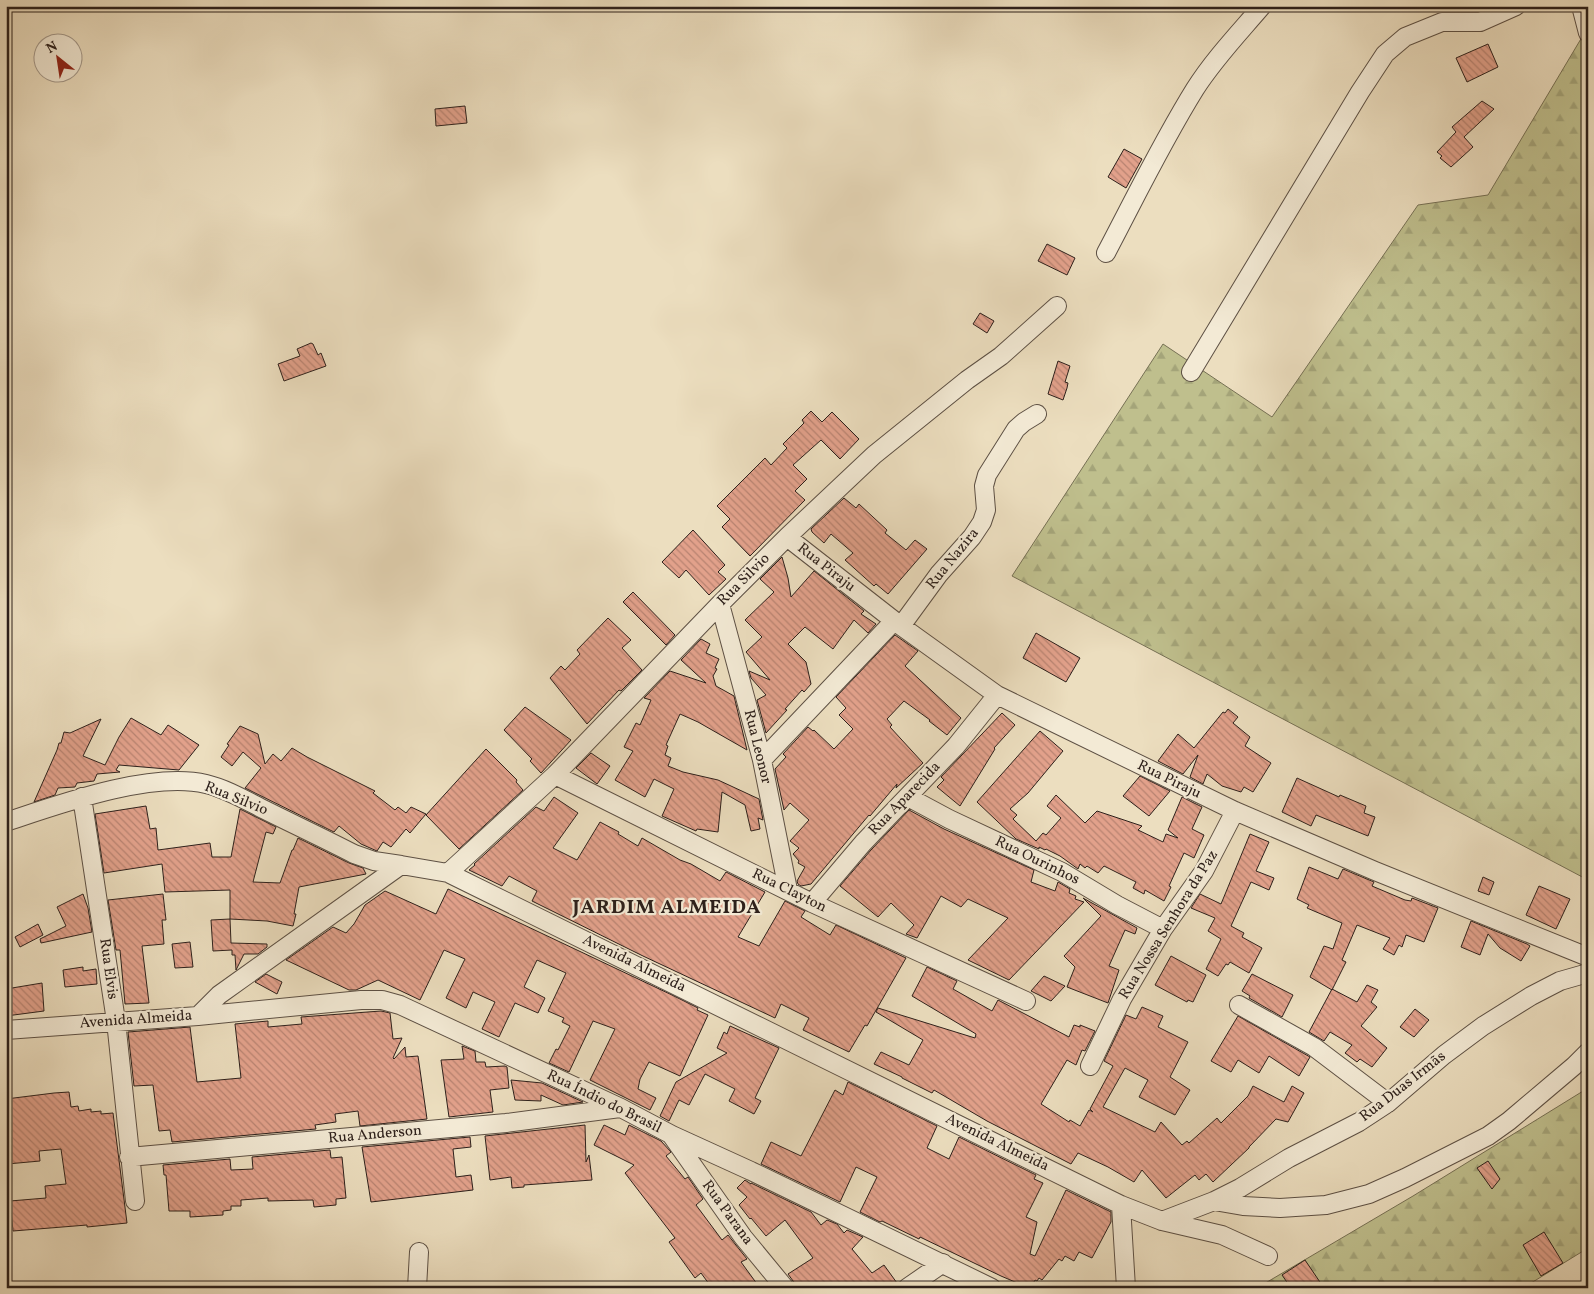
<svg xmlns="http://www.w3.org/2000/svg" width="1594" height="1294" font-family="Vollkorn,serif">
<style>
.forest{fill:url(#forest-firs);stroke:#767054}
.building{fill:url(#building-back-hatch);stroke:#2d201b}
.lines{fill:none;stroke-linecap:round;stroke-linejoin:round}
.street-casing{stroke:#5d5044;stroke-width:20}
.street{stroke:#f3ead5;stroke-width:18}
.labels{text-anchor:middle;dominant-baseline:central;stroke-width:4.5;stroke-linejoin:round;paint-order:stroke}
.street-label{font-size:15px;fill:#2d201b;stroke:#f3ead5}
.district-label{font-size:20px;font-weight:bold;letter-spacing:1px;fill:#2d201b;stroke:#f3ead5}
</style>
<defs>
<pattern id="forest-firs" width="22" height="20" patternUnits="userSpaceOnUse" patternTransform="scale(1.25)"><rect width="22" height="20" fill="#bfbf8d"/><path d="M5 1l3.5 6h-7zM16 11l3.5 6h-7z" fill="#a4a479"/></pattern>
<pattern id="building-back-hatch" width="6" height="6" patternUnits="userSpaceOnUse" patternTransform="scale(1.25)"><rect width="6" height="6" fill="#e2a18b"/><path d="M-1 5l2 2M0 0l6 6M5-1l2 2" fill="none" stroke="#b88371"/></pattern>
</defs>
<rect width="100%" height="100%" fill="#ecdebf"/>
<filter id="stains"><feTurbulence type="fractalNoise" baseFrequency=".004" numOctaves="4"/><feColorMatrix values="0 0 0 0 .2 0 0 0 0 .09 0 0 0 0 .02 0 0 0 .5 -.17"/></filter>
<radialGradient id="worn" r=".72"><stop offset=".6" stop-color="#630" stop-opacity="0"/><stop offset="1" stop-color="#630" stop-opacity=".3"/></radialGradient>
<path class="forest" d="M1588,27v853l-576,-304 151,-232 109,73 146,-212 70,-10z
M1588,1088v160l-65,40h-266l156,-92z"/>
<path class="building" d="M1488,44l10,23 -31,15 -11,-24z
M1482,101l12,8 -30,28 9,10 -22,20 -11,-9 2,-2 -5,-4 19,-20 -4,-5z
M465,106l2,17 -31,3 -1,-17z
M1124,149l18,10 -16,29 -18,-11z
M1047,244l28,14 -8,17 -29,-14z
M980,313l14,8 -7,12 -14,-9z
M311,343l2,1 5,11 3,-2 5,13 -42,15 -6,-17 22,-8 -3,-7z
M1058,361l12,5 -5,16 3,1 -1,5 -4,12 -15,-6z
M811,411l11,11 10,-10 27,27 -19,20 -19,-19 -28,25 14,14 -12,12 10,9 -55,56 -28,-29 8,-8 -13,-13 48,-48 6,7 16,-17 -4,-4 21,-21 -2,-3z
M844,498l12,10 3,-4 28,26 -2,3 21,17 9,-10 12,9 -39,45 -12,-10 -2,2 -29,-26 8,-7 -22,-19 -7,9 -12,-11 -1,-3z
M693,530l32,35 -7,7 8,7 -17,16 -23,-25 -7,8 -17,-16z
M782,557l6,21 3,19 23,-26 50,40 -3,3 15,10 -8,9 -14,-13 -21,29 -28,-22 -17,17 18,18 5,22 -7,8 -2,-2 -17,19 2,1 -21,23 -9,-33 9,-5 -15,-17 -2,-7 21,9 -24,-28 16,-15 -17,-17 29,-28 -14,-13z
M633,592l42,43 -9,10 -43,-43z
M608,618l23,22 -9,8 20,22 -21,21 -2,-1 -32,34 -37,-46 11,-12 4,4 15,-16 -3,-4z
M1036,633l44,25 -14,24 -43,-24z
M895,635l23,16 -13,15 56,52 -14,17 -18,-14 1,-1 -26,-19 -17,18 5,6 -2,2 33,36 -27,25 1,-4 -27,32 -1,-1 -58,69 -10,2 -3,-2 -1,-3 8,-14 -7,-4 1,-2 -6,-7 6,-6 -9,-7 19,-21 -19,-17 -6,7 -9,-41 11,-12 -3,-3 25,-27 5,4 1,-1 20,19 19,-20 -14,-14 7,-7 -10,-11z
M701,639l9,5 -4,9 13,6 -4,9 2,1 -4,7 3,10 18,10 13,54 -49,-28 -18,-8 -14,31 2,1 -3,9 6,3 -3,8 15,6 35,8 41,19 4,21 -5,-2 2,11 -9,2 -6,-26 -23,-13 -4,40 -21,-3 -1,2 -34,-15 12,-27 -20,-10 -9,18 -30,-17 18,-29 -9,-4 12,-24 4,2 11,-25 -7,-2 26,-27 36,12 -25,-23z
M525,707l46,33 -30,33 -11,-12 2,-2 -28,-29z
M1228,709l10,8 -5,6 17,14 -5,9 26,17 -18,29 -9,-5 -3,5 -19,-6 -15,-12 -4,10 -13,-7 8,-22 -15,19 -25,-13 20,-27 16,14 29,-36 2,1z
M1002,713l13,12 -21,23 1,1 -35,57 -23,-19 7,-7 -3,-3z
M131,718l30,17 7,-10 31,20 -20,25 -60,-5 -3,5 4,2 -23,2 -3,7 -17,2 -2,4 -17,1 -3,7 -21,7 23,-52 2,-7h2l3,-11 6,1 31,-14 -18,37 22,9 14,-28z
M240,726l18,8 7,30 8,-10 8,7 11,-13 15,9 68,34 -2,2 22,17 3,-3 8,6 5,-6 15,7 -16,19 -4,-4 -15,18 -8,-5 -6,9 -16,-7 -22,-18 -5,6 -89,-44 16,-20 -18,-16 -11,14 -11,-9 8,-12 -2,-1z
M1040,731l23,20 -35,42 -18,16 7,6 -4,4 23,22 7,-8 3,2 15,-17 -14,-12 9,-11 29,28 12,-12 45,15 -4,4 25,12 3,-8 12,4 -10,-8 14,-33 20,10 -10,22 12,6 -10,23 -10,-5 -15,33 2,1 -7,14 -19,-11 -1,4 -11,-6 3,-6 -32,-16 -6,7 -11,-7 -2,2 -5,-4 -2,5 -18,-13 -14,-7 -1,1 -6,-3v2l-23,-10 -39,-37z
M486,749l31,31 -1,2 7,8 -64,59 -33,-34z
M591,753l19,13 -13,18 -21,-16z
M1140,776l30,15 -21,25 -26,-20z
M1297,778l42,19 1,-2 26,11 -2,7 11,4 -7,19 -52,-21 -5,11 -29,-14z
M554,797l24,16 -25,35 24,12 23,-38 19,10 -1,2 20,12 4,-8 38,22 11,4 29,17 6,-9 39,20 -27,45 21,9 26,-45 20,10 -4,6 29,18 6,-10 70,33 -39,68 -2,-1 -16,27 -46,-22 6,-12 -28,-14 -6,14 -132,-62 -111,-55 5,-10 -28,-15 -7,10 -33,-16 6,-5 -1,-1 62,-57 8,4z
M146,806l4,23 6,-1 2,22 52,-7 2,14h19l9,-48 36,18 -3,7 -7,-2 -13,50 27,1 12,-33h1l5,-12 51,25 14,5 3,6 -67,13 -5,27h2l-3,12 -26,-5 -37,-2 1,24 36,1v3l-9,7h-14l-8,16 -1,-15h-3v-5l-19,1 -2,-31 19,-1v-29l-65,2 -3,-28 -58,9 -9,-59z
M909,810l35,19 90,41 -3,12 24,9 3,-9 12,7 -1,4 7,3 -1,3 9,3 -75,78 -41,-20 40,-42 -40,-19 -7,8 -20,-11 -24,42 -11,-4 8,-9 -23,-22 -13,14 -38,-31 31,-36z
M1250,834l19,8 -13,29 18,7 -5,12 -18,-8 -20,44 13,7 -2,4 20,11 -13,25 -19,-11 -2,3 -2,-1 -8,12 -12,-7 15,-30 -13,-8 7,-13 -24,-10 9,-14 21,10z
M1309,867l29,12 5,-10 31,13 -2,4 33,14 6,1 1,-3 26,10 -14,34 -18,-7 -4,12 -3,-2 -5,10 -11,-6 7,-11 -33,-13 -15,35 4,2 -14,28 -22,-13 14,-31 9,3 9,-26 -35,-15 2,-3 -12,-6z
M1483,877l11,5 -5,13 -11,-4z
M1539,886l31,13 -14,30 -30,-14z
M448,889l224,106 26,13 -1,2 11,5 -28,61 -31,-14 -9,17 -2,10 18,9 -6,12 -60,-30 25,-51 -22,-8 -24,51 -20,-9 7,-14 2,1 12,-24 -8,-4 2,-4 -16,-7 18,-38 -29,-13 -13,27 21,11 -7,15 -23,-10 -16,34 -17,-8 13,-27 -22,-10 -7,16 -20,-10 19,-39 -21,-9 -24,50 -42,-20 -22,10h-7l-63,-30 47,-33 13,6 8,-9 11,-19 20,-14 51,23z
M83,894l5,14 4,24 -51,11 -1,-4 26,-13 -9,-19z
M163,894l3,26h-4l2,24 -22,2 7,57 -24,1 -5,-54h-4l-8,-50z
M1083,898l54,30 -2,6 -10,-4 -16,36 10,4 -11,33 -41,-16 8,-20 -11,-11 37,-40z
M1471,921l56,23 3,2 -9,15 -21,-13 -12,-14 -8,21 -19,-8z
M38,924l5,11 -23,12 -5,-10z
M190,942l3,25 -18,1 -3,-24z
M1171,956l35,19 -13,27 -5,-2 -1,2 -32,-17z
M83,967v4l13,-2 1,15 -32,3 -2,-17z
M927,967l30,14 -4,8 39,22 6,-11 71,37 5,-12 6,2v-2l15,6 -10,20 -3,-1 -6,15 -9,-5 -26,44 28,18 1,-2 10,6 9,-16 4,2 -3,-3 23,-43 -9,-5 22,-46 10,4 6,-12 21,9 -5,11 30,15 -18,35 20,13 -15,25 -36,-18 9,-17 -23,-12 -22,39 52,25 6,-10 21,23 5,-4 2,2 28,-25 4,5 27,-27 5,-10 31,16 8,-16 12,7 -16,29 -12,-3 -27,28v1l-36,34 -7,-8 -7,6 -4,-5 -29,23 -24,-28 -8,12 -26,-15 -30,-14 -7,11 -84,-43 -53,-31 -2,3 -30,-15v-1l-28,-13 7,-12 28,13 14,-25 -47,-28 2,-4 97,30 1,-4 -64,-38z
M266,974l16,8 -5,12 -22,-12z
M1252,974l41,21 -11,22 -33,-19 1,-2 -8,-5z
M1044,976l21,10 -14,15 -20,-10z
M42,983l2,28 -38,5v-27z
M1367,985l11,5 -7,12 6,5 -16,19 26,22 -15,19 -12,-8 -3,3 -12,-9 7,-8 -22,-13 -6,9 -15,-9 23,-43 25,13z
M1415,1009l14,11 -15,17 -14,-10z
M381,1011l9,2 3,26 9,-1 -9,20 1,1 11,-12 1,10 12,-1 9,63 -67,7 -2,-15 -23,3 1,8 -21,3 1,4 -144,13 -2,-12 -11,1 -6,-46 -19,1 -6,-54 62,-5 7,55 44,-4 -6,-54 33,-3v6l34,-3 -1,-7z
M1238,1016l72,41 -11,19 -30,-20 -10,17 -21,-13 -7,12 -20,-11z
M730,1026l49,22 -24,50 6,3 -7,13 -25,-13 6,-12 -30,-15 -16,31 -10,-5 -10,21 -9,-5 16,-34 51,-29 -10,-5 7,-16 3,2z
M462,1046l13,5 1,11h9l1,5 19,-1 2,1 2,21 -19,2 3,22 -44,5 -8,-57 23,-1z
M511,1080l31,3 41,19 -20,3 -22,-10v6l-26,-1z
M848,1082l89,44 -10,22 22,11 10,-22 77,38 -2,4 9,4 -17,34 11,5 -7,32 5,2 31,-66 45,22v10l-19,36 -13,-6 -5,9 -9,-5 -3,5 -3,-2 -17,21 -3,-2 -2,3 -2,-1 -4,8h-2l-28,-12 -81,-39 -1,2 -37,-18 -2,1 -20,-10 17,-35 -21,-10 -16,35 -79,-38 10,-22 30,14 34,-66 8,5z
M69,1092l2,15 7,-1 1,5 12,-2v3l10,-1v3l12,-1 14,110 -40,4v-2l-74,6 -3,-30 36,-3 -1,-12 21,-2 -5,-35 -22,2 1,10 -33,3 -1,-2v-63l48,-6z
M585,1125l1,37 3,-7 3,25 -68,5v2l-12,1 -1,-11 -21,3 -5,-44z
M604,1125l21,10 4,-10 32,16 10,11 -5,4 19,23 3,-2 15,22 -7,6 26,35 6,-5 19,24 -6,3 19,26h-48l-11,-15 -6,5 -26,-36 6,-4 -50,-65 9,-8 -40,-20z
M470,1137l1,10 -18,2 3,28 15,-2 2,15 -102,12 -9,-55z
M330,1150l1,8 11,-1 4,41 -10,1v6l-22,2 -1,-7 -45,1v-3l-27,2v6h-10v4l-8,1v4l-33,2v-6h-21l-3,-36h-2l-1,-10 67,-6 1,11 22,-1 -1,-12z
M1488,1161l12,18 -8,10 -15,-21z
M745,1180l6,4v-1l60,29 10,13 6,-5 10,4 7,9 3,-3 16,7 -11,12 20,24 12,-8 13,18 -6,5h-93l-10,-14 25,-16 -28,-38 -19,16 -15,-18 -1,1 -11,-14 8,-8 -10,-9z
M1544,1232l19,31 -22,13 -18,-31z
M1305,1260l19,28h-33l-9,-13z"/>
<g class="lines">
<defs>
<path id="street" d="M1581,6l7,27
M1106,253c29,-55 56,-111 89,-164 19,-30 44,-56 67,-83
M1191,372l169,-280 25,-38 20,-17 37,-15h38l36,-16
M787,537l114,89 96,69 238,116 140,60 213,86
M720,604l42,156 26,130
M901,626l38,-52 33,-37 10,-15 4,-12 -2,-24 3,-11 29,-46 8,-7 13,-8
M762,760l132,-139
M555,775l257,128 214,98
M82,797l34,224 19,180
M908,797l41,22 113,53 55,33 46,24
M6,822c54,-18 145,-51 200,-38 21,5 41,17 59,26 30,15 60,29 89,44l20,7 27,4
M448,873l107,-98 165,-171 67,-67 87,-82 93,-75 34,-24 56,-50
M812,903l51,-60 93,-97 41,-51
M1239,1005l75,42 74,56
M198,1016l163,-16h21l18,5 221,103 51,27 79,36 241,117
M6,1030l192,-14 21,-21 182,-130 47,8 673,332 41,16 60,14 46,21
M1090,1066l32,-67 41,-70 41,-58 31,-60
M672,1136l71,101 42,51
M129,1157l377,-34 114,-15
M1214,1201l29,5 37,2 46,-3 43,-11 36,-16 83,-42 21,-15 65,-55 14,-14
M1121,1205l5,83
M1162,1221l52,-20 26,-13 49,-30 70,-36 29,-19 56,-48 39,-29 48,-30 29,-15 28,-8
M417,1288l2,-36
M907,1288l36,-25"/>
</defs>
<use href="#street" class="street-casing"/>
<use href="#street" class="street"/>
</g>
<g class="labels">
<g class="street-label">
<text transform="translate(953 559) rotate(-51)">Rua Nazira</text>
<text transform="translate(826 568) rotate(38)">Rua Piraju</text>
<text transform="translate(744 580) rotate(-45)">Rua Silvio</text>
<text transform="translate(757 747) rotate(76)">Rua Leonor</text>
<text transform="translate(1169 780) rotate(26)">Rua Piraju</text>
<text transform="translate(236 799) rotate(22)">Rua Silvio</text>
<text transform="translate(905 799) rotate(-46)">Rua Aparecida</text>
<text transform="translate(1037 861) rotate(26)">Rua Ourinhos</text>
<text transform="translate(789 891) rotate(26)">Rua Clayton</text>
<text transform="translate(1169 925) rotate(-58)">Rua Nossa Senhora da Paz</text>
<text transform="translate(634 964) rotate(26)">Avenida Almeida</text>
<text transform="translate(108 969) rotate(82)">Rua Elvis</text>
<text transform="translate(136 1020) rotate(-4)">Avenida Almeida</text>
<text transform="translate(1403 1087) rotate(-38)">Rua Duas Irmãs</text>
<text transform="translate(604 1102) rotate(26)">Rua Índio do Brasil</text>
<text transform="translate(375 1135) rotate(-5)">Rua Anderson</text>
<text transform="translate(997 1143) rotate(26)">Avenida Almeida</text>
<text transform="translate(727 1213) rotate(54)">Rua Parana</text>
</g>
<g class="district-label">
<text x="667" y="908">JARDIM ALMEIDA</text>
</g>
</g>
<rect width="1594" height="1294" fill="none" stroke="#ecdebf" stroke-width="25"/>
<rect x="8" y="8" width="1579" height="1279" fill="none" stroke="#2d201b" stroke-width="2.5"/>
<rect x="12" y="12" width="1569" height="1269" fill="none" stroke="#2d201b"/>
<g transform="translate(58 58) rotate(330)"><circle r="24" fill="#f3ead5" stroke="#a4998b"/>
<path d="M0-4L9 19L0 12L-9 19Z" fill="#8f2418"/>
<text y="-8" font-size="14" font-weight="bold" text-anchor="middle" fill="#2d201b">N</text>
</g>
<rect width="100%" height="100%" filter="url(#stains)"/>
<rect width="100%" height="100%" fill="url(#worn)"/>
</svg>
